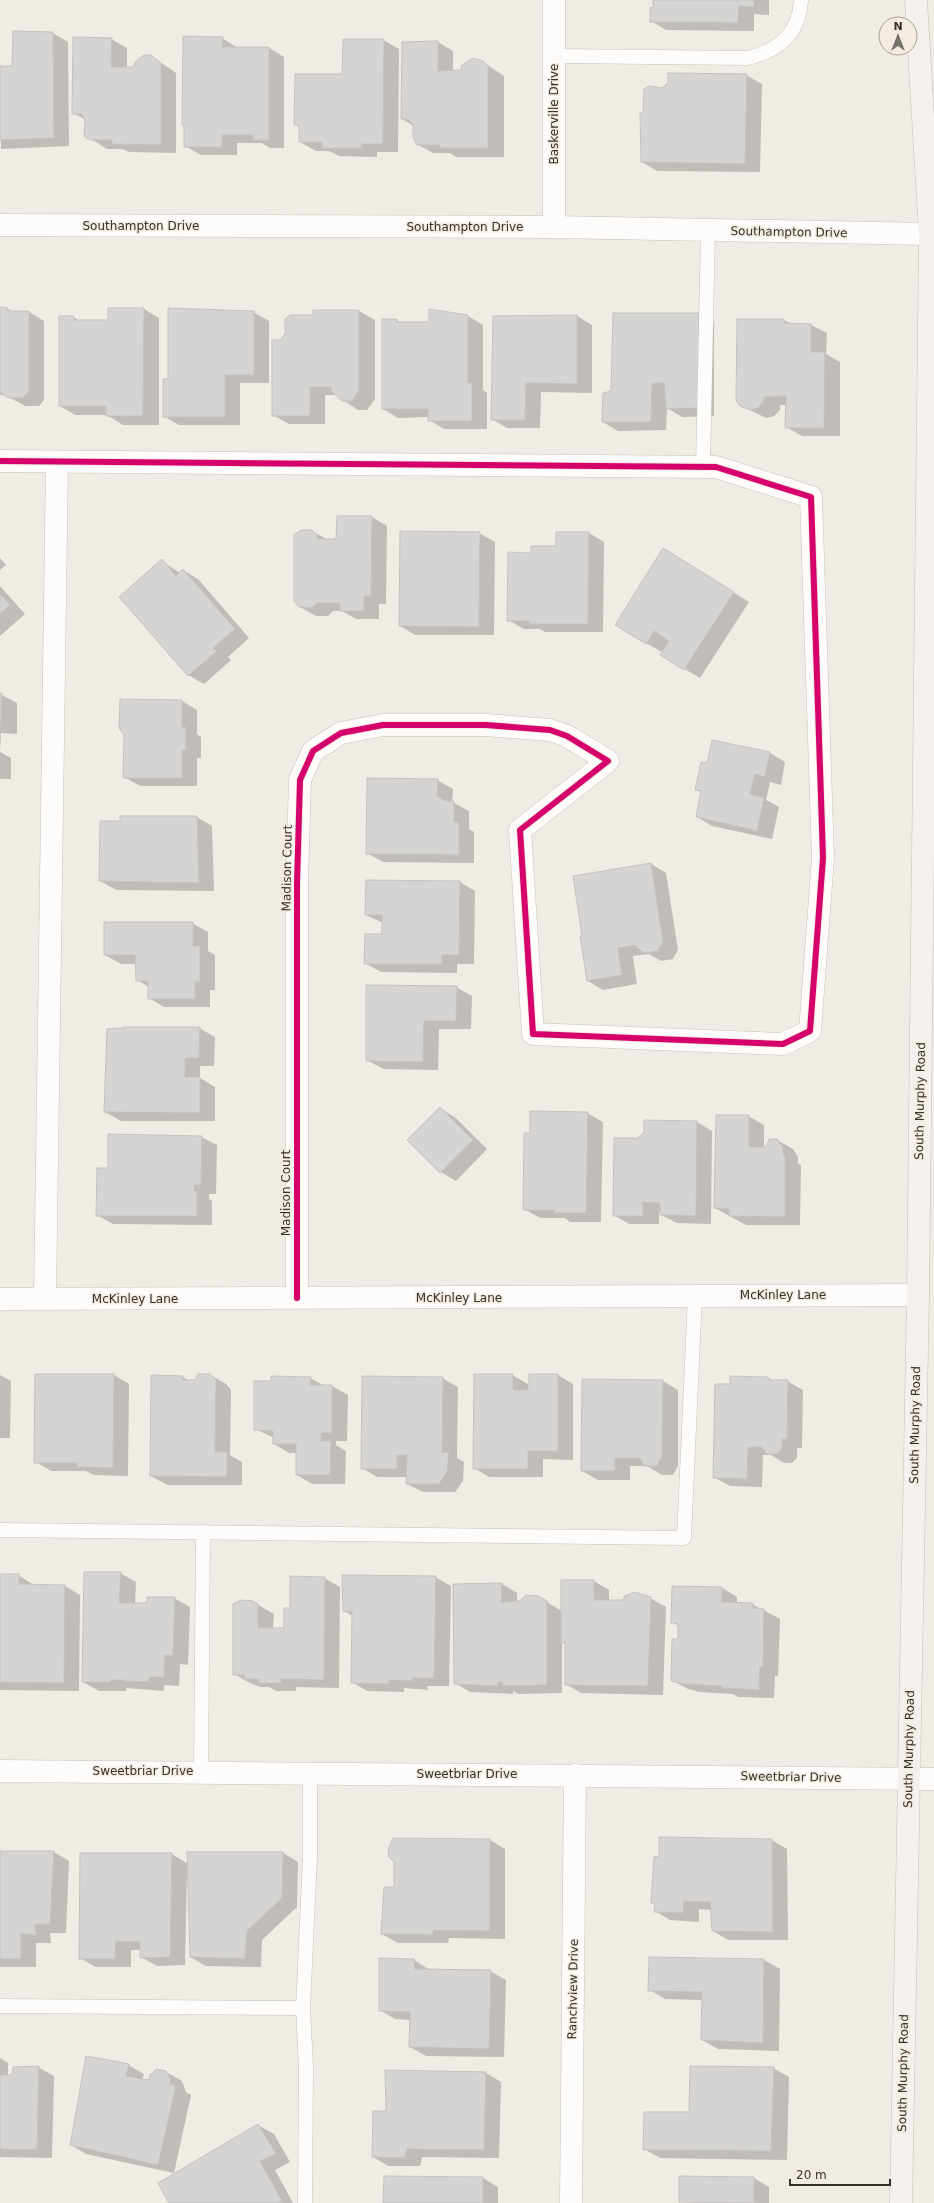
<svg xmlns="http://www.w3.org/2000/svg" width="934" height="2203" font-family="'DejaVu Sans',sans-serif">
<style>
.shadow{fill:#0003}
.building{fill:#d6d3d3;stroke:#c4c2c1}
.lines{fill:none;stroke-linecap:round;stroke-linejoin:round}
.lane-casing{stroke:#c5c1bd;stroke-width:15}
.street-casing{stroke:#c5c1bd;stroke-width:23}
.secondary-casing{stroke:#c5c1bd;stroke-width:23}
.lane{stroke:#fdfcfb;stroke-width:14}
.street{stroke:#fdfcfb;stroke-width:22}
.secondary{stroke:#f3f0ed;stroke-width:22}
.cycleway-casing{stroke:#f4ebe1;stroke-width:8}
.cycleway{stroke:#d6006c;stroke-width:6}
.labels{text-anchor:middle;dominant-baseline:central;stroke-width:3;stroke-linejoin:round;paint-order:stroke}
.street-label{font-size:12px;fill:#34312d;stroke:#f4ebe1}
</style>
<rect width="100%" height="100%" fill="#f0ebe5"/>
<path class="shadow" d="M654,0h115v15l-15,-1v17l-88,-1 -15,-9z
M53,33l15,9 1,104 -68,3 -1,-82h13z
M222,38l16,10h31l15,9v91h-14l-8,-5h-25v12h-36l-16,-9v-20l-2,-1z
M111,39l16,9v20h7l17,-12 25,17v80l-47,-1 -7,-3h-15l-16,-10 -5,-19 -13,-7z
M383,40l16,9 -1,103h-21v5l-38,-1 -10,-5h-13l-16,-9v-15l-5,-3 48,-49z
M438,42l15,9v20h9l21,-9 21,14v81h-48l-6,-4h-17l-16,-9 -3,-18 -12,-7z
M746,75l16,9 -2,88 -103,-1 -15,-9 2,-49 19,-24z
M0,308l8,1 5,3h16l15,9v79l-5,6h-14l-20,-11h-5z
M144,309l15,9v107h-36l-16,-10h-32l-15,-9 13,-89 7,4h29z
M314,311h45l16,9v79l-8,11h-9l-22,-15h-11v29h-36l-16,-9 7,-74 9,-10 25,-15z
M253,312l16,9v62h-29v42h-61l-15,-9 5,-36z
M698,314l16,9v93l-32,1 -15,-9 -1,22 -48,1 -15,-9 9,-30z
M468,316l15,9v65l4,3v36h-43l-15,-9v-3l-31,1 -15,-9 13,-89 6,3h28z
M577,316l15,9v68l-51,-1 -1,36h-33l-15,-9 2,-102z
M738,320h46l8,4 19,1 16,8 -1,21 14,8v74h-38l-16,-9 1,-22h-7v5l-6,6 -8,2 -25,-12z
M372,517l15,9 -1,78h-7v15h-23l-14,-8h-9l-5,5h-12l-16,-9 12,-76 16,9h9z
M479,533l16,9 -1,93h-79l-15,-9z
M589,533l15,9 -1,90h-58l-5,-3h-16l-16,-9 24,-66 25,-7z
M0,558l6,7 -6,5z
M679,558l70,44 -49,76 -39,-23 1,-3 -16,-9z
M162,561l18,12 3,-3 15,9 51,59 -21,19 3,3 -27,24 -16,-9z
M0,586l25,28 -25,22z
M0,694l17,9v31l-16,-1 -1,19 11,6v21h-11z
M182,701l15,9v24l4,3v21h-4v28h-57l-16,-9z
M713,741l57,12 15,9 -4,23 -11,-3 -4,18 13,7 -7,32 -60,-13 -15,-9 5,-24 -6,-4 11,-25z
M437,780l16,9 -1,13 17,9v18l5,3v31l-91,-1 -16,-9z
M197,817l15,9 2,65 -98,-1 -16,-9z
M651,864l15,9 12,77 -5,9 -12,2 -12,-7 -16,2 4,28 -34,6 -15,-9 -4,-44z
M460,882l15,9 -1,73h-17v9l-76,-1 -16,-9 18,-27v-13l-17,-8z
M192,923l16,9v19l7,4v35h-5v17h-46l-15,-9v-11l-12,-7 -1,-16h-15l-16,-9z
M456,987l16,9 -1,33h-32l-1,41 -55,-1 -16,-9z
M199,1028l16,9 -1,29h-14v12l15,9v34h-94l-16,-9z
M441,1109l15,9 31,31 -31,32 -15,-9z
M587,1113l16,9 -2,100h-31l-5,-4h-25l-16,-9 7,-75z
M748,1116l16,9v23l13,-8 16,9 5,8v7l3,1 -1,60h-54l-31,-17z
M697,1122l15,9 -1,93 -34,-1 -16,-8v-4h-2v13h-30l-15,-9 25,-76z
M201,1137l16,8 -1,49h-7v5l3,2v24l-99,-1 -16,-9 12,-46z
M0,1375l11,6 -1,57h-10z
M114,1375l15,9 -1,92 -34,-1 -8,-4h-35l-15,-9z
M210,1375l16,9 5,6 -1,65 12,7v23h-75l-16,-9 32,-99 6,4h7z
M512,1375l16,9v7l30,-16 15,9v76l-30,-1v18h-54l-15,-9z
M310,1378l15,8h7l16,9 -1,46h-11v4l10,6 -1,33h-33l-15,-9v-22h-8l-15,-9v-6l-19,-9z
M442,1378l16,9 -1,71 7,4 -1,19 -8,11h-32l-16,-8 1,-7h-31l-15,-9z
M768,1378l5,3h14l16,9 -1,58h-5v10l-5,5h-8l-13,-8h-8l-1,32 -32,-1 -16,-9 17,-92z
M663,1381l15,9v76l-5,9h-11l-15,-9h-17v14h-32l-16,-9z
M120,1573l16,9 -1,22h13l26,-6 16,9 -2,58 -8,-1 -1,22 -15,-1v6l-38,-3v3h-27l-16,-9z
M0,1575h18l16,10 31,1 15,9 -1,96 -79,-1z
M435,1577l16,9 -2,100h-22l1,4 -24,-2v4l-37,-1 -15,-9 1,-66 -9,-5z
M324,1578l16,9 -1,101 -43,-1v4h-20l-7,-4h-9l-10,-4 -16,-9 19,-72 21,12 -1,15h12l6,-20z
M594,1581l15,9v11l41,-3 16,9 -3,88 -82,-2 -15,-9v-40l-4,-2v51l-43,1 -6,-3v3l-43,-2 -15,-9 47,-99 15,9v9l21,-5 24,14z
M722,1588l15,9v7h15l28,15 -2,57h-3l-1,22 -36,-1 -5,-3 -33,-2 -12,-3 -16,-9 7,-40v-14l-7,-4z
M490,1840l15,9v90l-56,-1 -1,5h-50l-16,-9z
M772,1840l15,9 1,91h-60l-15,-9 -1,-21 -13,-1v13l-29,-2 -15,-9 1,-7 -4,-2z
M0,1852h54l15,9 -3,72h-16l1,10h-15v24h-36z
M283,1853l15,9 -1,45 -35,33 -1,27 -55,-1 -16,-9 -1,-86h-2l-2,94 -28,1 -16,-9v-7h-10v17h-35l-16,-9 92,-104 16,10z
M650,1958l114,2 16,9 -1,82 -61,-2 -16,-9 1,-40 -38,-1 -15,-9z
M380,1959l34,1 16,10 60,1 16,9 -2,77 -78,-1 -16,-9 1,-27 -16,-1 -15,-9z
M0,2058l8,5v13l30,-9 16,9 -2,82 -52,-1z
M128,2065l16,9 -2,6 8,1 16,-9 16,9 4,11 5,3 -17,78 -88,-19 -15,-9z
M773,2068l16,9 -2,83 -127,-2 -16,-9 46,-36z
M486,2073l15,9 -2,76 -77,-1 -2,9h-32l-15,-9 14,-45z
M258,2125l16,9 16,28 -15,8 18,33h-123z
M483,2178l15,9v16h-114z
M754,2178l15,9v16l-89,-1z"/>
<path class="building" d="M653,0h101v7l-15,-1 -1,17 -88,-1v-15l3,1z
M13,31l40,1 1,106 -54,2v-74h12z
M183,36l40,1 -1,10h47v93h-16v-5h-31v12h-38v-22h-2z
M73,37l39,1 -1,29h22l3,-6 8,-6h7l10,8v82l-49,-1v-4h-22l-6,-4 1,-15 -3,-7h-10z
M343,39h41l-1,105h-21v4h-40v-6h-23v-17h-5l1,-51h47z
M438,41v30l23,-1 1,-5 11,-7 10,3 5,6v81h-48v-3h-23l-4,-7v-14l-6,-5h-6l1,-77z
M668,73l79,1 -2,90 -104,-2 -1,-49h3l1,-24 5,-3 13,2 6,-5z
M0,307l8,1 -1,3h22v80l-6,7h-14l-9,-5z
M108,308h36l-1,108h-37v-10h-47v-90h15v4h34z
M168,308l86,3v64h-29v42h-62v-38h5z
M429,309l39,6v68h4v38h-44v-12h-46v-90h15v3h32z
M313,310h46v80l-7,11h-10l-11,-10v-4h-21v29h-38v-76h8l7,-9h-2v-12l5,-4h23z
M613,313h86v95l-33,1 -2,-26h-12l-1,39h-49l1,-29 8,-2z
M577,315v69l-51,-1 -1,37h-34l2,-104z
M737,319h47v4l27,1v28h14l-1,76h-39l1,-32 -22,1v4l-6,7 -8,2 -10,-4 -4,-6z
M337,516h35l-1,80h-7v15h-24v-8h-23l-5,5 -13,-1 -5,-6v-66l7,-5h11l5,5v4h19z
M400,531l80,1 -1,95 -80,-1z
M556,532h33l-1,92h-59v-3h-22l1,-69 23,1v-7h25z
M663,548l71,44 -50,78 -24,-15 9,-14 -15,-10 -8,13 -31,-19z
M162,559l14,17 7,-7 52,60 -22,19 4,3 -29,25 -69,-79z
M0,594l10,11 -10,9z
M0,693h2l-1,33h-1z
M120,699l62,1v27h4v23h-4v28h-59l1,-43 -5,-7z
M712,740l58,12 -5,25 -10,-3 -5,20 14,4 -7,33 -61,-14 5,-26 -6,-1 6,-28 6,1z
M367,778l71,1 -1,17 8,5h9v21h5v33l-93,-1z
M120,816h77l2,67 -100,-2 1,-60h20z
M651,863l12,78 -5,10 -13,2 -8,-5 -1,-3 -18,3 4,27 -35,6 -7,-45h2l-9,-60z
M366,880l94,1 -1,74h-17v9h-78l1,-30h17v-19h-17z
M104,922h89v24h7v36h-5v17h-47v-18h-12l-1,-26h-31z
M366,985l91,1 -1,35h-32l-1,41 -57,-1z
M123,1027h77l-1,31h-14v19h15v36l-96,-1 3,-83 16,-1z
M440,1107l33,33 -33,33 -33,-33z
M530,1111l58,1 -2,101h-32v-3h-31l1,-77h6z
M716,1115h33v32h17l3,-8h8l6,9v7h2v62l-56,-1v-7l-15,-1z
M644,1120l53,1 -1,95 -36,-1v-12l-17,-1v14h-30l1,-78h24l6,-6z
M108,1134l94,2 -1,49h-7v6h3v25h-101l1,-48h11z
M35,1374h79l-1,94 -36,-1v-4h-43z
M198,1374h12l6,6 -1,72h12v25l-77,-1 1,-101 32,1v4h12z
M474,1374h39v16h16v-16h29v77h-30v18h-55z
M271,1376l40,1 -1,8h22v48h-11v8h10l-1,34h-34v-31h-23v-13l-19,-1v-49h17z
M362,1376l81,1 -1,76 7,-1 -2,20 -8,12h-33l1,-29h-10v14h-36z
M730,1376l38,1v3h20l-1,59h-5v10l-6,5h-9l-5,-7h-14l-1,32 -34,-1 2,-94h15z
M582,1379l81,1 -1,76 -5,10h-12l-6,-8h-24v13h-34z
M84,1572h37l-2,31h28v-6h28l-2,59 -8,-1 -1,22h-15v5l-25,-1 1,-1h-14v2h-29z
M0,1574h19v10l46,1 -1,98 -64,-1z
M342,1575l94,1 -2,102h-22l1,3 -24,-1v4l-38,-1 1,-72 -9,1z
M290,1576l35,1 -1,103 -43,-1v4h-22v-4h-15v-4h-11v-71l8,-4 12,1 5,3v24h26v-20h6z
M561,1580h33v20h30v-4l11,-4 16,5 -3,89 -83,-1v-42h-4z
M502,1583l-1,19 19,-1 6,-6 12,1 9,5v84l-45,1 1,-4h-5v4l-44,-2 -1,-100z
M672,1586l50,1v15l31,1v5l11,1 -1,58h-3l-1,23 -37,-2v-2l-38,-2 -13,-3 1,-42h6v-16h-7z
M659,1837l113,2 1,93 -61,-1 -2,-29 -26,-1 -1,12 -29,-1 1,-9h-4l3,-46 5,-1z
M393,1838l97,1v92l-57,-1v5l-52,-1 3,-47h10v-25l-5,-5 -1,-7z
M0,1851h54l-4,73 -15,1 1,10 -15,-1v25h-21z
M187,1852h96l-1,46 -35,33 -2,28 -55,-2z
M80,1853h92l-2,104 -30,1v-16l-24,-1 -1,18h-36z
M649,1957l115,2 -1,84 -62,-3 1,-48 -54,-1z
M379,1958l35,1 1,10 76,1 -2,79 -80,-2 1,-35 -31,-1z
M86,2056l43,8 -3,12 23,4 1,-5 6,-6 10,2 5,8 -1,5 6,2 -18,79 -88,-20z
M39,2066l-2,84 -37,-1v-74h12l1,-8z
M690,2066l84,1 -3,84 -128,-1 1,-38h45z
M385,2070l101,2 -2,78 -77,-1 -2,9 -33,-1 1,-46h13z
M258,2124l18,30 -16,7 22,40 -3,2h-110l-11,-20z
M384,2176l99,1v26h-100z
M679,2176l75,1v26l-75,-1z"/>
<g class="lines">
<defs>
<path id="lane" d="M554,56l194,2c31,-8 51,-24 53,-58
M703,467l5,-237
M0,1530l684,8 11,-242
M201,1772l2,-240
M0,2006l303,2 7,-152v-83
M303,2008l3,60 -1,135"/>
<path id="street" d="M554,0v227
M0,225l554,2 376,7
M0,461l716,6 95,30 12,361 -13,173 -27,13 -250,-10 -13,-204 88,-69 -41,-25 -17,-6 -64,-5h-103l-42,8 -28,18 -13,29 -3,103v415
M0,1299l918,-4
M45,1299l12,-837
M0,1771l934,8
M571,2203l4,-428"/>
<path id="secondary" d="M901,2203l17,-908 12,-1061 -14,-234"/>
</defs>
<use href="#lane" class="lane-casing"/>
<use href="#street" class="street-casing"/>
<use href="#secondary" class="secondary-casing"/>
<use href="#lane" class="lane"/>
<use href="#street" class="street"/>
<use href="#secondary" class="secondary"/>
<defs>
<path id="cycleway" d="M0,461l716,6 95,30 12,361 -13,173 -27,13 -250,-10 -13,-204 88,-69 -41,-25 -17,-6 -64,-5h-103l-42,8 -28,18 -13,29 -3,103v415"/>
</defs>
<use href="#cycleway" class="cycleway-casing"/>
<use href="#cycleway" class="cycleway"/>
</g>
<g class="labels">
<g class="street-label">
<text transform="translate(554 114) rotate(-90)">Baskerville Drive</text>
<text x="141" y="226">Southampton Drive</text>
<text x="465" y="227">Southampton Drive</text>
<text transform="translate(789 232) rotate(1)">Southampton Drive</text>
<text transform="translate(287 868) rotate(-89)">Madison Court</text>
<text transform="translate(920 1101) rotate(-89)">South Murphy Road</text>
<text transform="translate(286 1193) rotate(-90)">Madison Court</text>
<text x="783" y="1295">McKinley Lane</text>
<text x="459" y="1298">McKinley Lane</text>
<text x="135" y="1299">McKinley Lane</text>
<text transform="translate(915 1425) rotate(-89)">South Murphy Road</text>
<text transform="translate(909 1749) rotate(-89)">South Murphy Road</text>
<text x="143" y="1771">Sweetbriar Drive</text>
<text x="467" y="1774">Sweetbriar Drive</text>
<text transform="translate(791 1777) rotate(1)">Sweetbriar Drive</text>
<text transform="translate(573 1989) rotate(-89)">Ranchview Drive</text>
<text transform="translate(903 2073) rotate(-89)">South Murphy Road</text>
</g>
</g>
<g transform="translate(898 36)"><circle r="19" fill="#f4ebe1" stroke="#a7a199"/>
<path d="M0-3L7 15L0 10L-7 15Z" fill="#76726d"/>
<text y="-6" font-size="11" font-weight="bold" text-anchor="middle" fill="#34312d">N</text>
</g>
<path d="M790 2179v6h100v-6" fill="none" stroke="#34312d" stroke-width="2"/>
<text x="796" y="2179" font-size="12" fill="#34312d" stroke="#f4ebe1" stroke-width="3" paint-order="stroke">20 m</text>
</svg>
